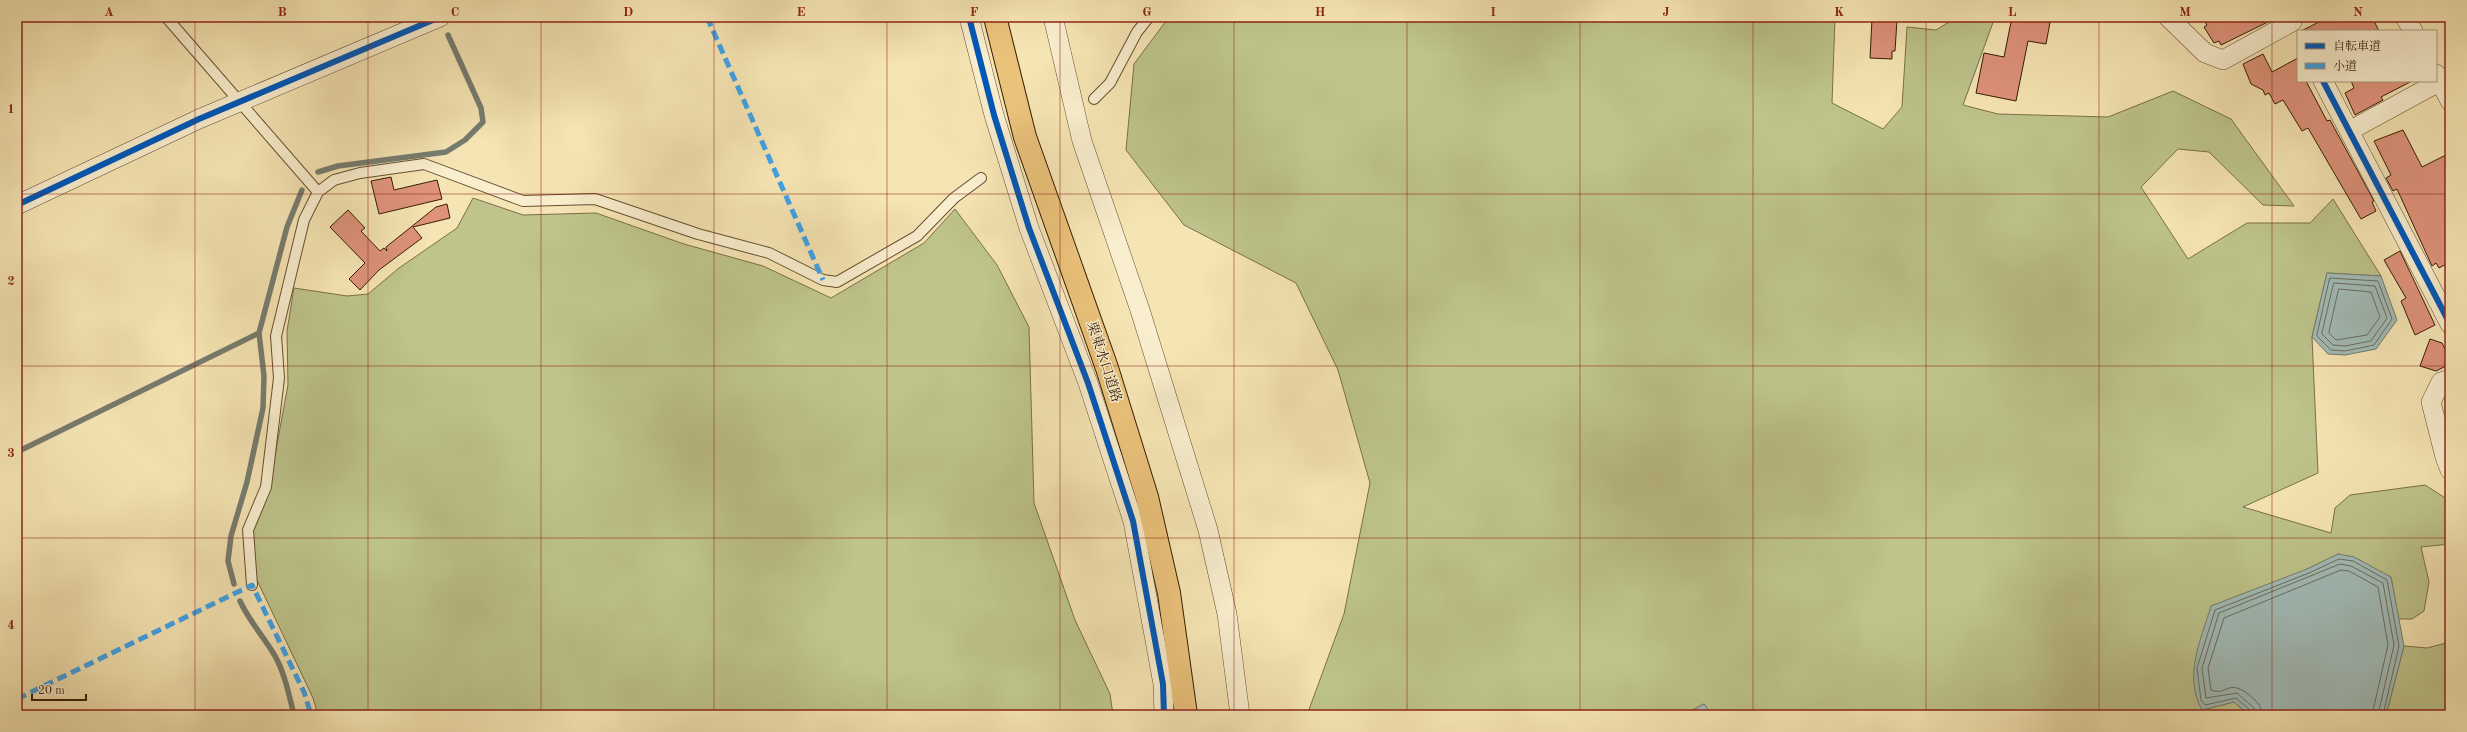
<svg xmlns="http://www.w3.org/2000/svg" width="2467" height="732" font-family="'Old Standard TT','Noto Serif JP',serif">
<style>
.green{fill:#bec48c;stroke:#7a7048}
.water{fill:#a1bcb8;stroke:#767c70}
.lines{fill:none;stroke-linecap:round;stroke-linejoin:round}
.shore{stroke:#6c6c5e;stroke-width:1}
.stream{stroke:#767c70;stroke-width:5.5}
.building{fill:#df937b;stroke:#361c04}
.lane-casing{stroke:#664e30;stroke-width:12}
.street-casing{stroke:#664e30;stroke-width:20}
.highway-casing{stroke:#361c04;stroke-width:24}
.lane{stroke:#f9eece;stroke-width:10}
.street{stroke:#f9eece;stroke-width:19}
.highway{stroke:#ebc27a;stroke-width:22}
.quiet{stroke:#3fa2e9;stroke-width:5;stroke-dasharray:10 5;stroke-linecap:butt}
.cycleway-casing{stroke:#f9eece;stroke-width:8}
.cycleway{stroke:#0057b8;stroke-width:6}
.grid{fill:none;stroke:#8f2418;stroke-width:1;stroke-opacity:0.55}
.labels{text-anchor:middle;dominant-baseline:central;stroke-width:3;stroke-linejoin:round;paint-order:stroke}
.street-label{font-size:14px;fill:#361c04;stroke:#f9eece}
.neatline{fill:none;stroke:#8f2418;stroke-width:1.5}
.grid-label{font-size:13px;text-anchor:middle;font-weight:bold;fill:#8f2418}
</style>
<rect width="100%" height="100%" fill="#f6e5b4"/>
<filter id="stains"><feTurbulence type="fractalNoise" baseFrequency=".005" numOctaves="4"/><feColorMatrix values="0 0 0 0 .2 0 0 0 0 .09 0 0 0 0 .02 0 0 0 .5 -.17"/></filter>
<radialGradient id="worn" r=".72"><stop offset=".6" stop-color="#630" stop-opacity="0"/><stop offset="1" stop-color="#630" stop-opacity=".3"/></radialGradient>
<path class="green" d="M1169,17h666l-3,86 51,26 19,-22 5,-80 29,3 21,-13h38l-32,88 35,9 110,3 65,-26 58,28 63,87 -31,-1 -54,-53 -31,-3 -37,38 47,72 59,-36h63l23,-24 48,77 -54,-3 -15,64 6,136 -75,34 88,26 4,-25 15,-13 75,-10 25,16v43l-29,3 8,35 -5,29 -12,8h-14l-7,-42 -52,-23 -32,15 -105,141 32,-8 15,13h-537l-8,-11 -21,11h-376l37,-101 26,-131 -32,-113 -42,-87 -112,-58 -58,-75 8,-86z
M473,198l50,17 73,-2 88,31 79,22 68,32 93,-55 31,-34 42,56 32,62 5,176 41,117 35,74 3,21h-795l-5,-17 -58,-122 -4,-45 18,-43 19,-103 -1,-54 7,-43 53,8 21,-2 31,-26 58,-40z
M2450,642v73h-64l18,-69 23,2z"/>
<path class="water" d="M2327,273l54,3 16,44 -21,29 -31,6 -17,-1 -16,-17z
M2338,554l16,3 37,20 13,69 -18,69h-137l-15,-13 -32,8c-19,-34 -1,-70 9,-104l96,-37z
M1704,704l8,11h-29z"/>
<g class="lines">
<path class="shore" d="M2330,278l48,3 14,38 -18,26 -29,6 -14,-1 -14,-14z
M2334,283l41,3 12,32 -16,23 -26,5 -12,-1 -11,-11z
M2339,289l32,3 9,25 -13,18 -31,5 -7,-7z
M2252,715l-2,-5 -14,-12 -31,7 -4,-5 -4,-32 18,-58 94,-37 30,-14 14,2 34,19 12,66 -16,69
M2257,715l-3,-7 -17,-15 -31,5 -4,-30 17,-55 121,-49 11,2 32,17 11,62 -16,70
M2263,715c-1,-7 -4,-11 -9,-16 -27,-24 -26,-2 -43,-9l-3,-22 16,-50 117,-48 8,1 29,16 10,58 -16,70"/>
<path class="stream" d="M318,172l20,-6 108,-14 19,-12 18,-18 -2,-14 -33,-73
M17,452l242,-119
M234,584l-6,-23 3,-25 16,-54 16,-74 1,-32 -5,-43 28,-106 15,-37
M240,601c9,20 24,36 35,55 10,18 14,39 19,59"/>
</g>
<path class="building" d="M2012,17h39l-5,27 -18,-3 -12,60 -40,-8 8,-40 20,4z
M2201,17h77l-57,28 -2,-4 -5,2 -10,-16 3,-2z
M2329,17h43l7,14h-78z
M1872,19l25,1 -2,31h-3v8l-22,-1z
M2263,54l9,18 26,-14v23h8l21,40 3,-1 44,81 -2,1 4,9 -15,8 -53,-91 -6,3 -19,-31 -8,4 -6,-11 -4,2 -2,-5 -12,-6 -8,-20z
M2351,81h61l-31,16 2,3 -28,15 -10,-22 9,-5z
M2403,130l19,37 28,-14v109l-11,6 -3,-5 -4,3 -35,-77 -4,2 -7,-13 5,-3 -17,-34z
M391,177l3,13 43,-10 5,19 -63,15 -8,-33z
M447,204l3,14 -37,9 9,11 -43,32 -19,20 -11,-11 16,-16 -35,-36 18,-17 17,18 -4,3 19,20 4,-3 3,3 -1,-4 50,-40z
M2400,251l35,74 -20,10 -14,-34 5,-3 -22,-38z
M2430,339l12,4 8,16v5l-14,7 -16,-5z"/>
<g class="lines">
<defs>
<path id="lane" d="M166,17l152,175
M1094,99l16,-16 27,-51 12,-15
M252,585l-4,-55 18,-43 13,-109 -3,-42 28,-116 14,-28 16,-12 26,-7 64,-9 99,37 72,-2 103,35 71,19 54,27 14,2 80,-46 37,-38 27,-20"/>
<path id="street" d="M969,17l25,98 35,113 59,155 45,138 30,163 1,31
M1053,17l29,124 58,169 68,220 19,84 13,101
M2168,17l37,36 18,7 69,-38
M2405,17l8,14
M2436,74l14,27
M2323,81l127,243
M2349,131l101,-55
M17,205l182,-86 241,-102
M2450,379l-9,3 -10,20 14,55 5,13"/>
<path id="highway" d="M995,17l30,120 82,231 40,129 22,96 17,122"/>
</defs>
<use href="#lane" class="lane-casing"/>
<use href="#street" class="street-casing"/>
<use href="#highway" class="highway-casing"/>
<use href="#lane" class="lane"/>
<use href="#street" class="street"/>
<use href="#highway" class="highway"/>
<path class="quiet" d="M707,17l116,263
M17,699l235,-114 52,107 7,23"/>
<defs>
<path id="cycleway" d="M969,17l25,98 35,113 59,155 45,138 30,163 1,31
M2323,81l127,243
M17,205l182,-86 241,-102"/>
</defs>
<use href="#cycleway" class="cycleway-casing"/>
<use href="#cycleway" class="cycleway"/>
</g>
<path class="grid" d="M195,17v698M368,17v698M541,17v698M714,17v698M887,17v698M1060,17v698M1234,17v698M1407,17v698M1580,17v698M1753,17v698M1926,17v698M2099,17v698M2272,17v698M17,194h2433M17,366h2433M17,538h2433"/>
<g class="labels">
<g class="street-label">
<text transform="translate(1104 362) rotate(72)">栗東水口道路</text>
</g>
</g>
<rect width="2467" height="732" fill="none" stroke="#f6e5b4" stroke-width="44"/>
<rect x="2297" y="30" width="140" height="52" fill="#f9eece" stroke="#ab9a7d"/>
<rect x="2305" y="43" width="20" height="6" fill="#0057b8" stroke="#ab9a7d"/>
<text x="2333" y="50" font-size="12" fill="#361c04">自転車道</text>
<rect x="2305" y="63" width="20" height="6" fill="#3fa2e9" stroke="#ab9a7d"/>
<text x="2333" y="70" font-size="12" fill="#361c04">小道</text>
<path d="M32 694v6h54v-6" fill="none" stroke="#361c04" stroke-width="2"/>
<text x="38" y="694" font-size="12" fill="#361c04" stroke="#f9eece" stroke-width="3" paint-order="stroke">20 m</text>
<rect x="22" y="22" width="2423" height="688" class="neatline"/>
<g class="grid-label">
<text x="109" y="16">A</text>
<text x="282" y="16">B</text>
<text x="455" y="16">C</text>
<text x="628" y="16">D</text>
<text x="801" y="16">E</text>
<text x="974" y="16">F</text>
<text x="1147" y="16">G</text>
<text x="1320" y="16">H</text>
<text x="1493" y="16">I</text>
<text x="1666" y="16">J</text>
<text x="1839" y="16">K</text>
<text x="2012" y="16">L</text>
<text x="2185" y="16">M</text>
<text x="2358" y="16">N</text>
<text x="11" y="113">1</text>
<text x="11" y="285">2</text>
<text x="11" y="457">3</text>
<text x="11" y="629">4</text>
</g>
<rect width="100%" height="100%" filter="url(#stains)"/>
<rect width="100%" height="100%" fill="url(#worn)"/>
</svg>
